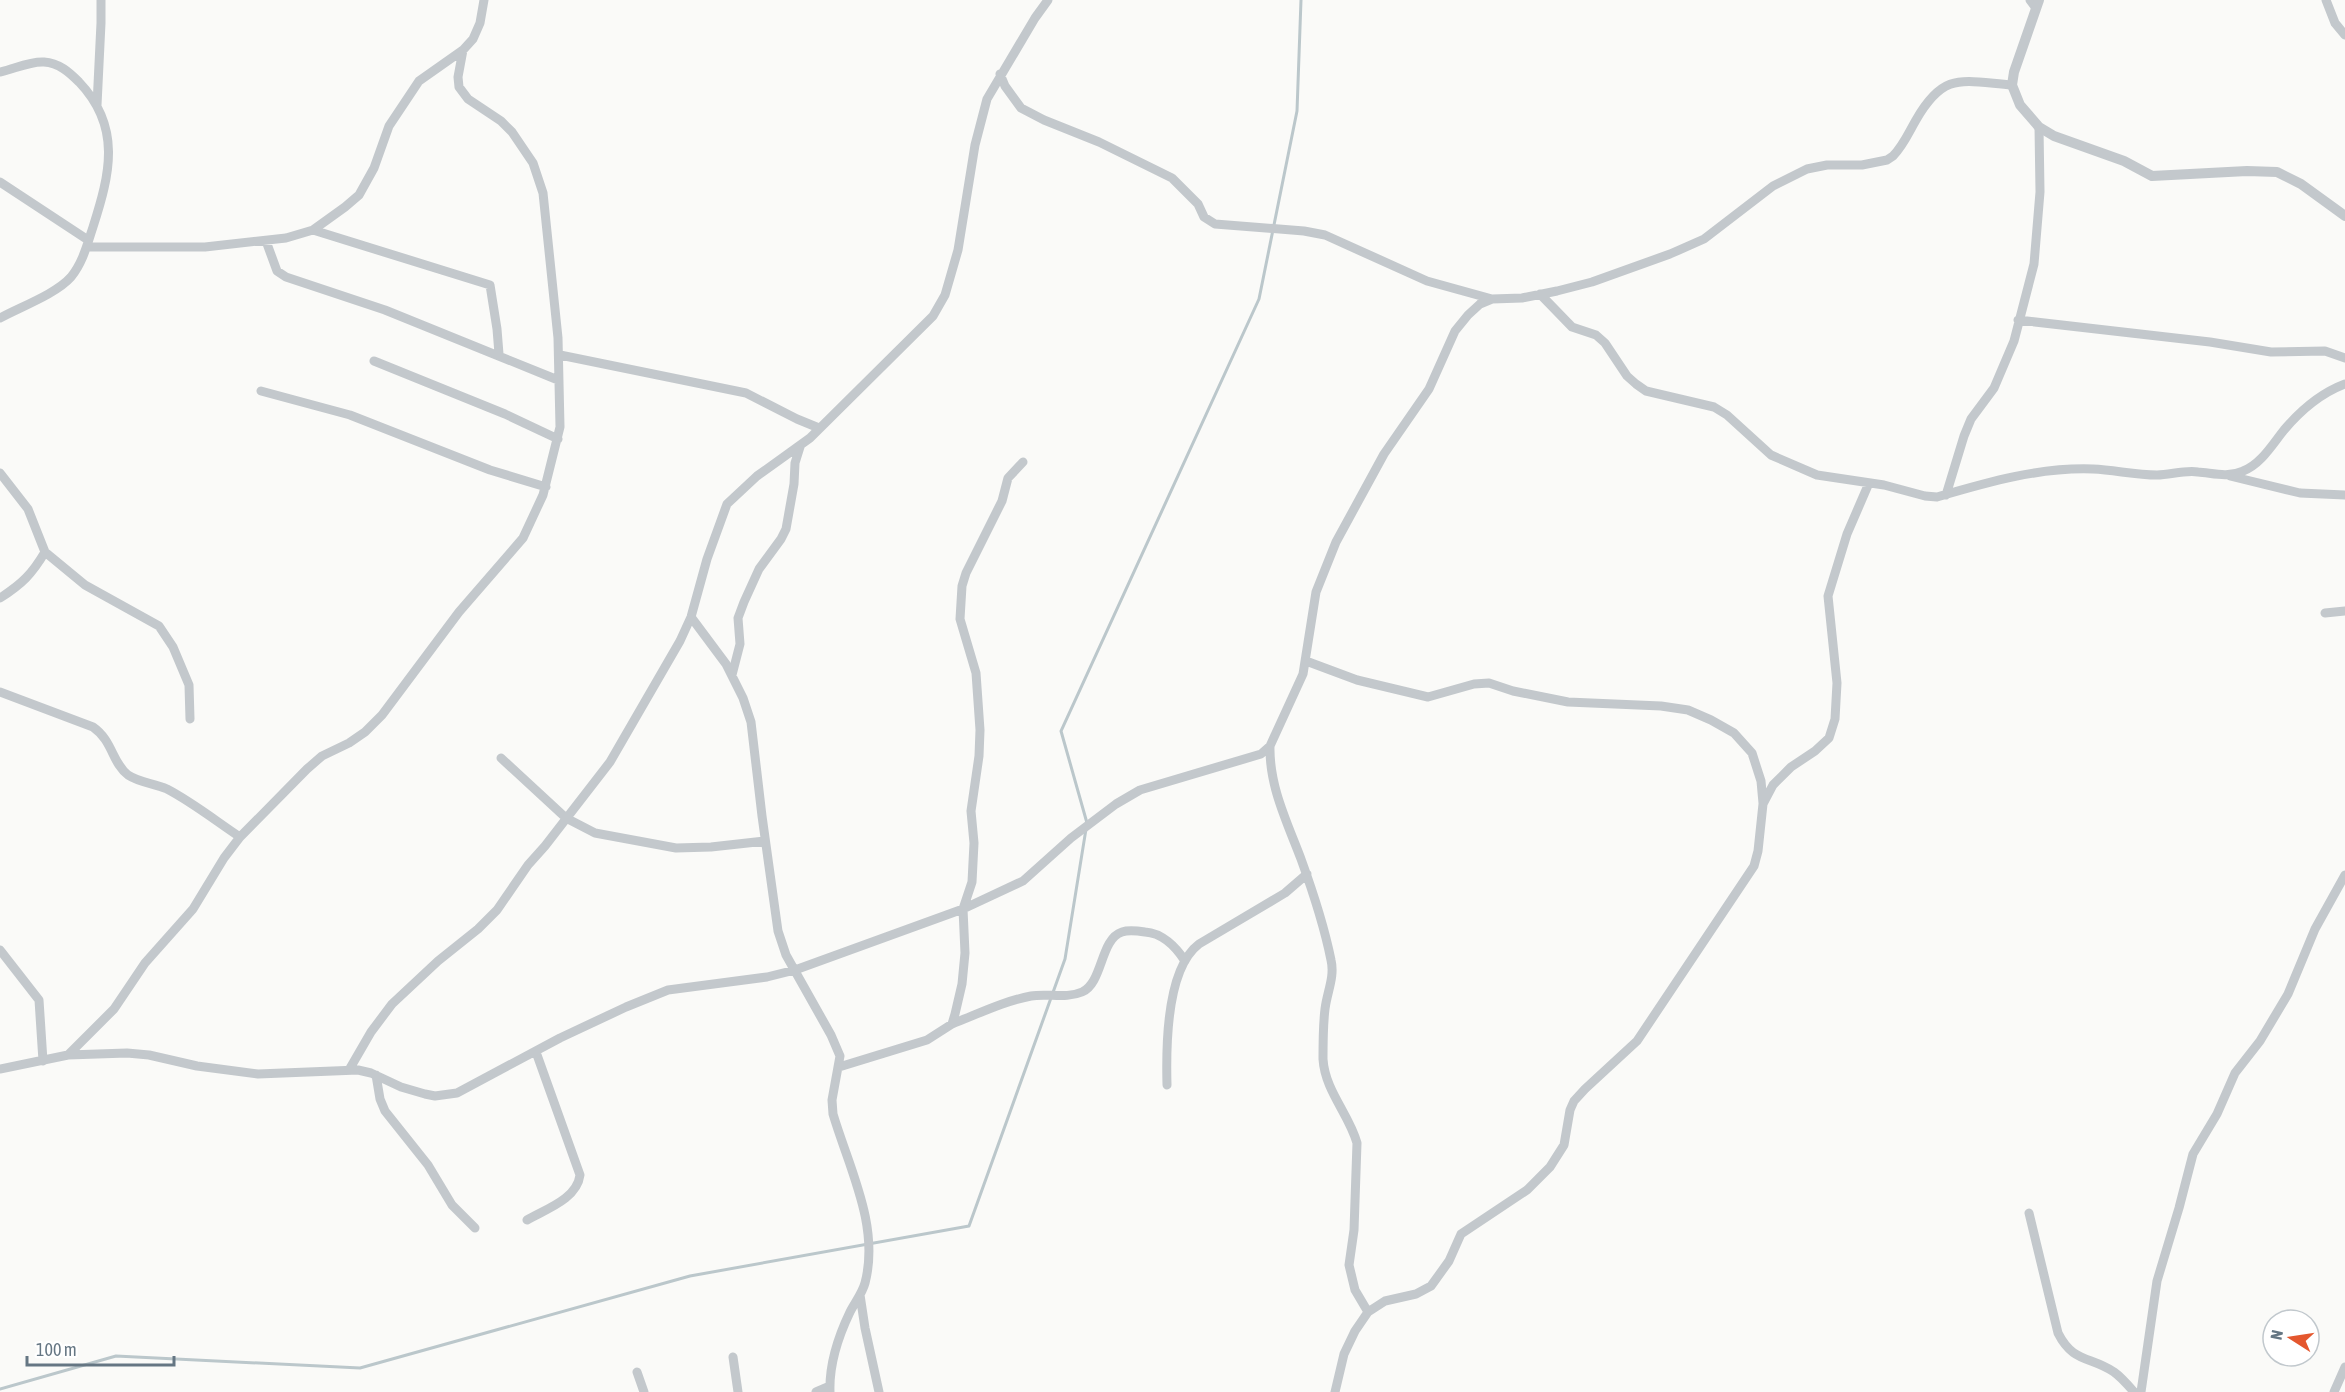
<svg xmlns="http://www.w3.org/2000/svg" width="2345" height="1392" font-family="'Asap Condensed',sans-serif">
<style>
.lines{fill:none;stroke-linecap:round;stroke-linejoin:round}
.stream{stroke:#bbc7cb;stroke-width:3}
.minor{stroke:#c3c8cc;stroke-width:9}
.tertiary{stroke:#c3c8cc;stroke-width:10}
</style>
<rect width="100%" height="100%" fill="#fafaf8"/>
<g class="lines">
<path class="stream" d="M1087,823l-26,-92 198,-432 38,-188 4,-111
M0,1389l116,-33 244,12 330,-92 279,-50 96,-267 21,-130"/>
<path class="minor" d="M2030,0l6,8
M2326,0l9,23 10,12
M0,72c14,-3 30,-11 44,-10 15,1 25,10 35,20 43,45 31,92 14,145 -6,18 -10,35 -22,50 -15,17 -51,30 -71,41
M1000,74l5,12 16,22 23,12 55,22 73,36 26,26 6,13 11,7 89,7 21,4 102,46 65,18
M97,105l4,-82v-23
M0,182l88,58
M313,230l177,55 7,44 2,25
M266,241l11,30 9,6 99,33 173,70
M87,247h118l81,-9 27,-8 32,-23 14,-12 15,-27 15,-42 30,-45 44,-31 10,-11 7,-16 4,-23
M1540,294l32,33 24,8 9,8 22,33 9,8 10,7 68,16 13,8 44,40 46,20 67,10 41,11 12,1c51,-15 103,-30 156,-28 22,1 42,6 64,6 13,0 27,-5 41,-3 15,1 29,6 45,-1 18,-7 29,-26 41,-41 17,-20 37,-37 61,-46
M2018,320l192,22 61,10 54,-1 20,7
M560,355l186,38 51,26 22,9
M374,361l131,53 53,25
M261,391l89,24 140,55 56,17
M0,473l28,36 17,43c-13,22 -23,32 -45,46
M2230,476l70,17 45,2
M1946,495l18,-59 7,-17 23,-31 20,-47 20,-77 6,-72 -1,-65
M45,552l40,33 74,41 14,21 16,38 1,34
M2325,613l20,-2
M691,617l35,47 17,34 8,24 11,94 16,115 8,24 45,80 9,21 -8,44 1,14c16,54 47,112 32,169 -3,11 -10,19 -15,29 -12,25 -21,52 -20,80
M1306,661l51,19 71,17 46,-13 15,-1 24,8 55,11 93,4 27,4 23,10 23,13 18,20 9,28 2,22
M732,675l8,-31 -2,-26 6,-16 15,-33 22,-30 5,-10 8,-45 1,-21 5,-16
M0,692l93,35c20,14 19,36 35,48 12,8 26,8 39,14 25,13 49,32 73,48
M1270,746c-1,40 17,76 31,113 12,33 23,66 30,101 4,17 -4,32 -6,49 -2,16 -2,34 -2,50 2,32 26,55 34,84l-3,87 -5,35 6,25 13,22
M501,758l65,60 29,15 81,15 35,-1 54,-6
M0,950l39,50 4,61
M952,1024c26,-10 52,-23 79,-28 16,-3 35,3 51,-4 21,-9 18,-53 40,-60 6,-2 16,-1 23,0 17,1 31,15 40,29
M68,1055l46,-46 31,-46 48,-54 31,-51 16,-21 67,-68 15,-13 27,-13 16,-11 17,-17 77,-103 64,-74 20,-43 17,-68 -2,-89 -15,-145 -10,-30 -21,-31 -11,-11 -33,-22 -9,-12 -1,-10 5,-27
M839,1067l88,-27 25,-16 3,-10 7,-30 3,-31 -2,-44 9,-27 2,-39 -3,-32 8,-55 1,-26 -4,-57 -16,-54 2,-33 4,-13 36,-72 6,-23 15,-16
M0,1069l68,-14 59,-2 22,2 48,11 61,8 100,-4 13,3 30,14 24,7 10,2 22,-3 103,-55 66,-31 42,-17 99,-13 28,-7 168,-61 60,-28 48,-43 45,-34 24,-14 121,-36 9,-8 33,-72 13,-82 20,-50 48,-88 45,-65 26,-58 13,-16 12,-11 12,-5 30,-1 35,-7 35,-9 78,-28 34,-15 69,-53 34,-17 20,-4h35l25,-5 6,-4c10,-10 16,-24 23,-36 28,-49 46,-39 96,-35
M349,1070l22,-38 21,-28 46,-43 40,-32 19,-19 31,-45 17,-19 65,-84 70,-121 11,-24 16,-58 20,-55 30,-28 53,-38 123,-122 12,-21 13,-45 17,-105 12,-46 48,-81 13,-18
M376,1075l4,24 5,12 43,54 24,40 23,23
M1167,1085c-1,-37 -1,-116 32,-141l86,-51 22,-19
M2029,1213l29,120c15,30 32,23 56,39 7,5 14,13 20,20
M527,1220c19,-11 50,-21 53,-45l-44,-123
M860,1295l5,33 14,64
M733,1357l5,35
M637,1372l7,20
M816,1392l14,-6
M1335,1392l9,-38 11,-23 13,-19 17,-11 31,-7 15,-8 18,-25 12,-27 66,-44 23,-23 14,-22 6,-35 4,-9 11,-12 52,-48 117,-175 4,-15 5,-47 10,-19 18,-18 24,-16 14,-13 6,-19 2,-36 -9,-87 19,-62 22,-51
M2141,1392l16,-111 22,-73 14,-54 24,-40 18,-41 25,-32 28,-47 27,-65 30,-54
M2334,1392l11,-25"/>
<path class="tertiary" d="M2039,0l-25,72 -2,13 8,20 19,22 15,9 70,25 28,15 95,-5 30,1 24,12 44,32"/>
</g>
<g transform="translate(2291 1338) rotate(282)"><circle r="28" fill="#ffffff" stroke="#c1c8cd" stroke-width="1.5"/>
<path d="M0-4.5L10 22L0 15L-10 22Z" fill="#e4572e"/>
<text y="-9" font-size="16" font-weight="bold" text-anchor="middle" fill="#657683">N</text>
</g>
<path d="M27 1356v9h147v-9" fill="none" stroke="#657683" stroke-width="3"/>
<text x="36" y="1356" font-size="18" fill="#657683" stroke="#ffffff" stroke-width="4.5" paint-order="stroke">100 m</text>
</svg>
